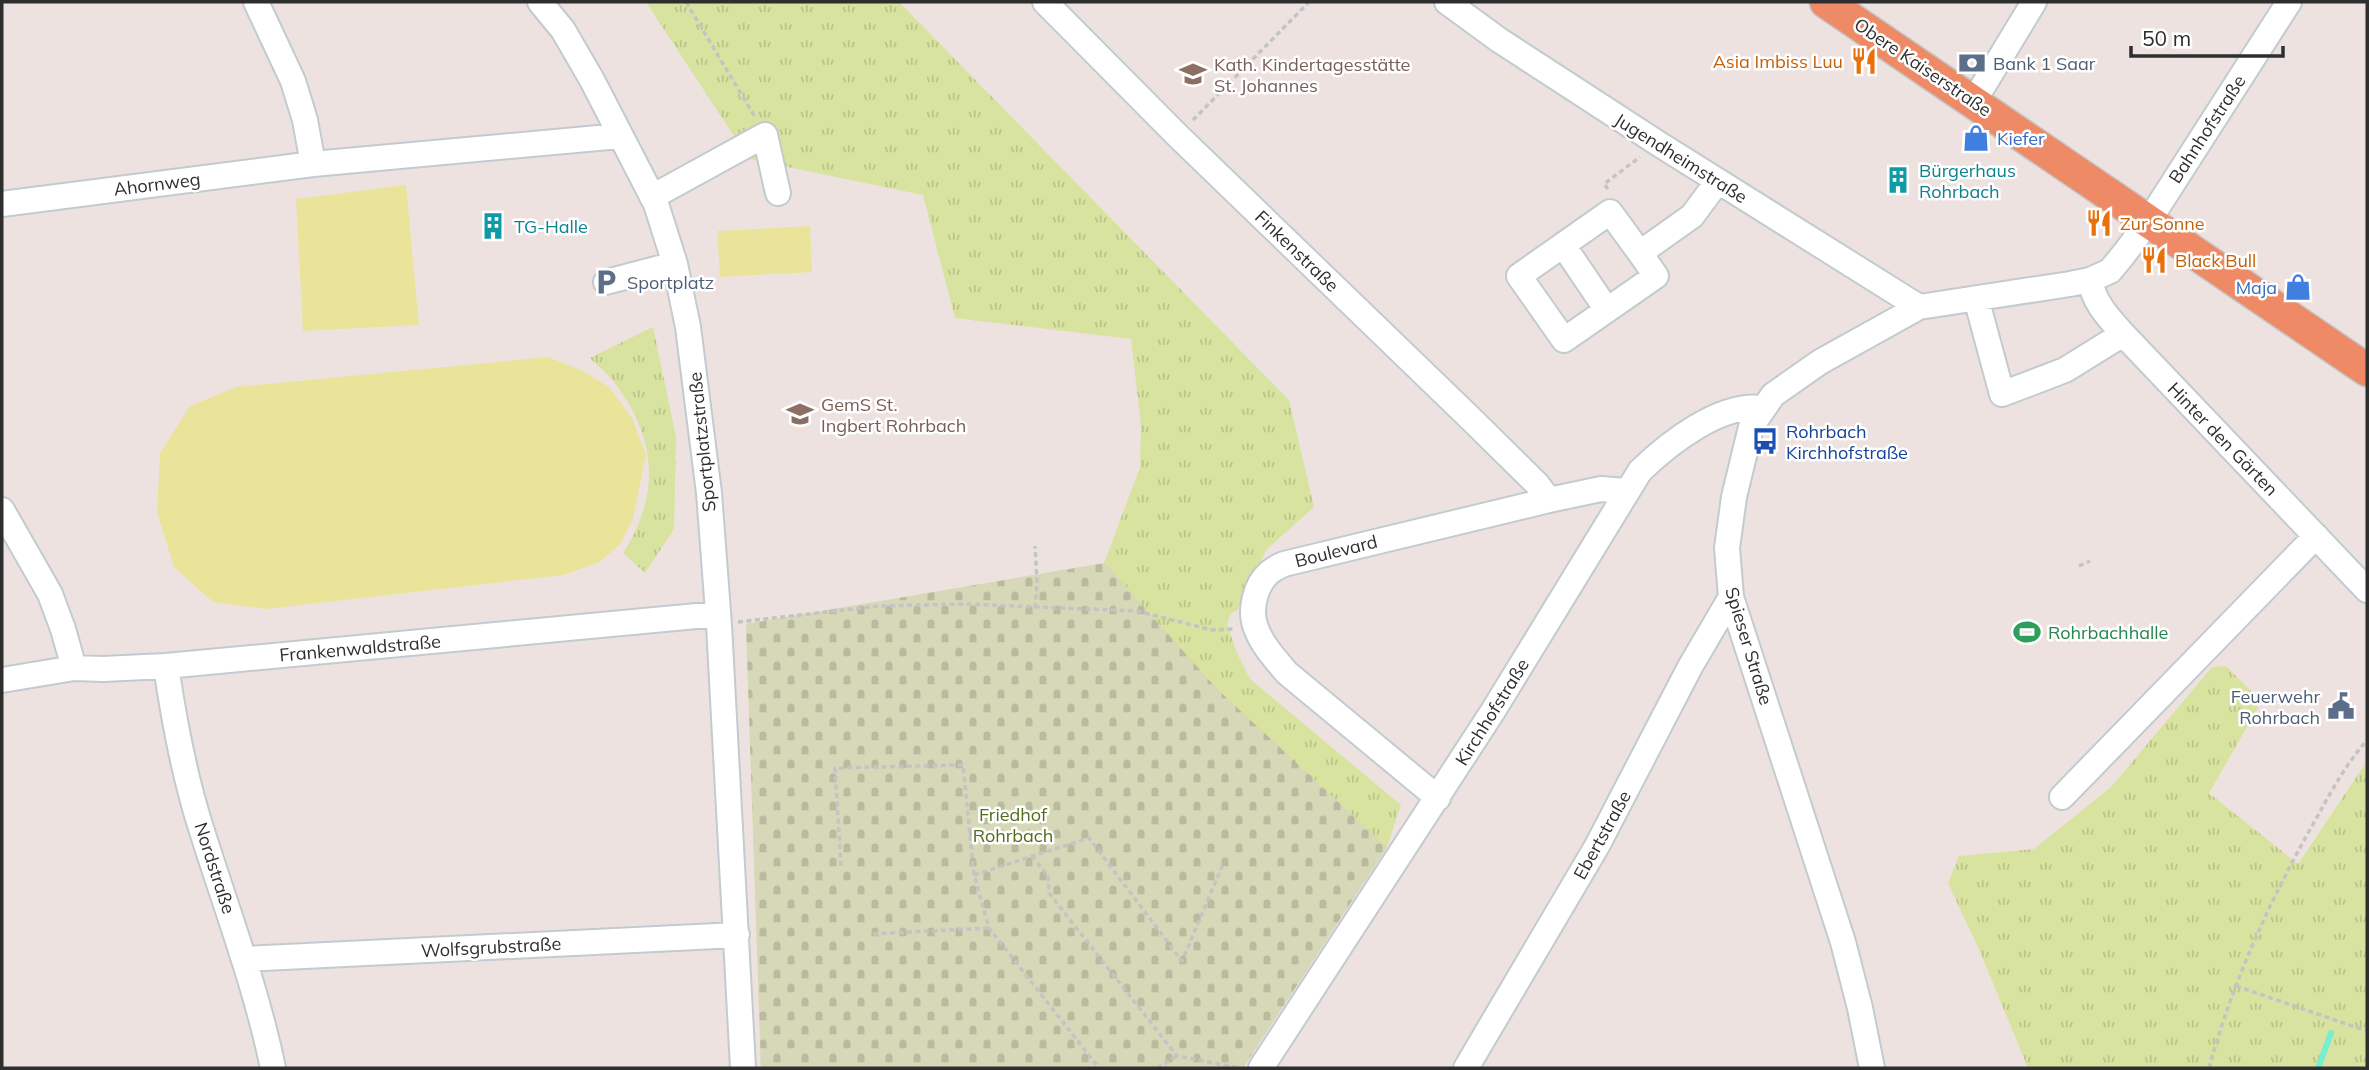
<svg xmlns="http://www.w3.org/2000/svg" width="2369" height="1070" font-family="Mulish,sans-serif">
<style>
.grass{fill:url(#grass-tufts)}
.cemetery{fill:url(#cemetery-stones)}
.pitch{fill:#eae49b}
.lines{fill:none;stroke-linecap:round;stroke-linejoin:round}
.stream{stroke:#77edd2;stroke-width:6}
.minor-casing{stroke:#c2cbcf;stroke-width:28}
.major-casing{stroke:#c4c4c4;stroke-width:35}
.path{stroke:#c4c4c4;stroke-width:3.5;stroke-dasharray:5 3.5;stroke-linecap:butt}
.minor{stroke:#fff;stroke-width:24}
.major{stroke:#ee8b66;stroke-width:32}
.labels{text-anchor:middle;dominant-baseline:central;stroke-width:5;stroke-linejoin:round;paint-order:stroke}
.food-label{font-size:18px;fill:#c56008;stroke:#fff;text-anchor:start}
.service-label{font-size:18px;fill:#4e5e75;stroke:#fff;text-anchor:start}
.education-label{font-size:18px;fill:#785e54;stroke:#fff;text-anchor:start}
.street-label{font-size:18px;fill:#2e2e2e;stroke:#fff}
.shop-label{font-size:18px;fill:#366cbe;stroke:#fff;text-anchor:start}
.culture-label{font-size:18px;fill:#0d838f;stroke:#fff;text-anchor:start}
.transit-label{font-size:18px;fill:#164399;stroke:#fff;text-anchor:start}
.leisure-label{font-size:18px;fill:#27864d;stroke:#fff;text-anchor:start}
.park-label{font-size:18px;fill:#546b1d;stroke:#fff}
</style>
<defs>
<pattern id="grass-tufts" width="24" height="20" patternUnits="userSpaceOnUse" patternTransform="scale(1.75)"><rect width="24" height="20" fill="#d8e39f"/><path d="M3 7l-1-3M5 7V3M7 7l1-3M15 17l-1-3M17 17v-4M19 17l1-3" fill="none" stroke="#bac389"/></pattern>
<pattern id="cemetery-stones" width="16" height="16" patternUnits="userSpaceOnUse" patternTransform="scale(1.75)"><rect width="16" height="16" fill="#d7d8b8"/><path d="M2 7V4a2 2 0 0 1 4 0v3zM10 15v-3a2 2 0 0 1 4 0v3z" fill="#b9ba9e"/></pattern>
</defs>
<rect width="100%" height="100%" fill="#eee2e1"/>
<path class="grass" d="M646,2h253l390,398 25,107 -48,43 -28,60 -7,3 -4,11 10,29 13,26 151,126 -14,42 -144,221h-482l-15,-444 358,-61 36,-96 1,-41 -10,-87 -176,-21 -32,-123 -174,-36z
M653,327l23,110 -2,92 -29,44 -22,-20c37,-57 34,-113 -6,-167 -7,-10 -18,-19 -27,-28z
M2226,666l29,29 3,13 -49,85 89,71 69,-103v307h-339l-47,-114 -33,-71 11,-27 75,-7 77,-62 101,-120z"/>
<path class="cemetery" d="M1105,563l111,125 171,159 -144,221h-482l-15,-444z"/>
<path class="pitch" d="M406,185l13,140 -116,6 -7,-132z
M810,226l2,46 -92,5 -3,-46z
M548,357l35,14 26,16 23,31 14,37 -13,64 -12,24 -21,19 -36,13 -299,34 -52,-7 -39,-35 -17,-54 3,-60 30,-47 46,-19z"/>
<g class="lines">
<path class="stream" d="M2318,1068l13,-35"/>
<defs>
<path id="minor" d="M256,2l37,79 12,39 8,44
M540,2l23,28 29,50 64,124 19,60 13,63 21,166 10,132 24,443
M1045,2l133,134 291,281 68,67 12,16
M1447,2l52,38 160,104 260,163
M1974,101l60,-99
M652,197l113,-62 13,58
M2,204l311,-40 307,-28
M1563,245l44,65
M1640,253l16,23 -92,64 -45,-64 91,-64 30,41 52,-37 26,-35
M2090,280c4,23 18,37 33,54l244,256
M606,282l69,-18
M1976,298l26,96 63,-24 58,-36
M2,510l48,84 13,35 11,39
M166,666c8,55 18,109 35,162 25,80 55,158 72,240
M2,680l72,-12 29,1 63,-3 552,-52
M2062,797l254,-261
M1438,798l-151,-125c-11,-13 -25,-28 -31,-45 -7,-17 -1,-44 14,-56 4,-3 9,-6 14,-8l265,-64 52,-11 25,2
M245,959l492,-24
M1261,1068l232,-357 147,-240c29,-28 80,-68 122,-63
M1466,1068l131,-222 93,-179 41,-70
M1872,1068l-12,-60 -17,-66 -112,-345 -4,-49 7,-51 17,-70 22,-32 47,-33 99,-55 151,-23 20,-4 20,-9 14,-17 24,-32 141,-220"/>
<path id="major" d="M1826,2l541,368"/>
</defs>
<use href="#minor" class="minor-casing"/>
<use href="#major" class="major-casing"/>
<path class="path" d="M686,2l69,115
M1193,120l116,-118
M1608,189l-4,-5 36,-27
M2079,566l11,-5
M1035,608l2,-25 -2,-37
M738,622l141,-16 86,-2 172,7 75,19 23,-1
M1032,856l16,20 1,17 128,163 63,12
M841,866l-6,-98 128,-3 11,110 15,53 110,140
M974,875l115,-37 93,123 42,-99
M873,934l116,-6
M2236,986l131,45
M1157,1068l20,-12
M2209,1068c23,-84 60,-166 103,-242 18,-32 31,-58 55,-86"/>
<use href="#minor" class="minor"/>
<use href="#major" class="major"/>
</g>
<defs>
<symbol id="restaurant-bare" viewBox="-9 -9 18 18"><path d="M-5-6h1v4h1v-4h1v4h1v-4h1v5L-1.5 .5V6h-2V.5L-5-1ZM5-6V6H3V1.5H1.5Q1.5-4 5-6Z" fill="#e8710a" stroke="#fff" stroke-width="2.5" paint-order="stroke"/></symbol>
<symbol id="bank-bare" viewBox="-9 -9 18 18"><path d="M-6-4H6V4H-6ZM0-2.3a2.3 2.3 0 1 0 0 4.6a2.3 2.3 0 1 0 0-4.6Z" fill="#5c6f8a" stroke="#fff" stroke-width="2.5" paint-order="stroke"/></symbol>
<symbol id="school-bare" viewBox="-9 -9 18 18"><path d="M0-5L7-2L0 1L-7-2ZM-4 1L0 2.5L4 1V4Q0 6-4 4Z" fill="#8d6e63" stroke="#fff" stroke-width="2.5" paint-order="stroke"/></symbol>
<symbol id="shop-bare" viewBox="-9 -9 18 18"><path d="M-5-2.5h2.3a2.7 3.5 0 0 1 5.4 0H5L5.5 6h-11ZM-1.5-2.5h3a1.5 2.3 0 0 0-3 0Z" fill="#3f7fe0" stroke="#fff" stroke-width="2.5" paint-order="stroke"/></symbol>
<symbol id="building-bare" viewBox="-9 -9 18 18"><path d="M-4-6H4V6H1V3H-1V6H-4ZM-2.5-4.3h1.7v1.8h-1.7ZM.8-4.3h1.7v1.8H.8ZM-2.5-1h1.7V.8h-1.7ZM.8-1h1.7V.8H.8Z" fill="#0f9aa8" stroke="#fff" stroke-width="2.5" paint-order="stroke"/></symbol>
<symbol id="parking-bare" viewBox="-9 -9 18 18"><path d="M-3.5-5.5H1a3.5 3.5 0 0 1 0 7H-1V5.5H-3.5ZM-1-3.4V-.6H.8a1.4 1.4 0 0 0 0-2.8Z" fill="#5c6f8a" stroke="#fff" stroke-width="2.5" paint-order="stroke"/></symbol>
<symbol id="bus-bare" viewBox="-9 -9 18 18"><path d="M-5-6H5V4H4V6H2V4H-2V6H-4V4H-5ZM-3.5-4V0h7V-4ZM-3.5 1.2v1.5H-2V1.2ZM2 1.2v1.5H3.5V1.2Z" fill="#1a4fb4" stroke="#fff" stroke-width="2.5" paint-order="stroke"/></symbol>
<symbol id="stadium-bare" viewBox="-9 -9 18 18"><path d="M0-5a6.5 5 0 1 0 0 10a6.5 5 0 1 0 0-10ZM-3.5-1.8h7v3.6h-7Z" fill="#2e9e5b" stroke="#fff" stroke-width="2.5" paint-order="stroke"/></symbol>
<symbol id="civic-bare" viewBox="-9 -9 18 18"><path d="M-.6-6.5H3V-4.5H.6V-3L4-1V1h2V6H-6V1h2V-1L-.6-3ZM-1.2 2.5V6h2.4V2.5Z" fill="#5c6f8a" stroke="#fff" stroke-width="2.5" paint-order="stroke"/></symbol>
</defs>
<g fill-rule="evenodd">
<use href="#restaurant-bare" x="1845" y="42" width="38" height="38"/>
<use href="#bank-bare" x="1953" y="44" width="38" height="38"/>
<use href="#school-bare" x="1174" y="55" width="38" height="38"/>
<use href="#shop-bare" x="1957" y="119" width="38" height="38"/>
<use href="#building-bare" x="1879" y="161" width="38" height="38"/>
<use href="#restaurant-bare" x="2080" y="204" width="38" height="38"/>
<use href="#building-bare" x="474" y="207" width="38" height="38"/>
<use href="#restaurant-bare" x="2135" y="241" width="38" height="38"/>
<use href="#parking-bare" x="587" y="263" width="38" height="38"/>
<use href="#shop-bare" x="2279" y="268" width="38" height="38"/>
<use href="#school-bare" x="781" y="395" width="38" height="38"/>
<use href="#bus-bare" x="1746" y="422" width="38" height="38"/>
<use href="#stadium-bare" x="2008" y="613" width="38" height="38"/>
<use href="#civic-bare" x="2322" y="687" width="38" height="38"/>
</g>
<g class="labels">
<g class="food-label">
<text x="1843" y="61" text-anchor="end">Asia Imbiss Luu</text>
<text x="2120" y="223">Zur Sonne</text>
<text x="2175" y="260">Black Bull</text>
</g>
<g class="service-label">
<text x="1993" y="63">Bank 1 Saar</text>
<text x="627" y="282">Sportplatz</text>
<text x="2320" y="696" text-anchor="end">Feuerwehr<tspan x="2320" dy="21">Rohrbach</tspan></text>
</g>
<g class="education-label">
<text x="1214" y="64">Kath. Kindertagesstätte<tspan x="1214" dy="21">St. Johannes</tspan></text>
<text x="821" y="404">GemS St.<tspan x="821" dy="21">Ingbert Rohrbach</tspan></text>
</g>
<g class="street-label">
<text transform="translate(1923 67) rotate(34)">Obere Kaiserstraße</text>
<text transform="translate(2207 129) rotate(-57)">Bahnhofstraße</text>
<text transform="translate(1681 158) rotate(32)">Jugendheimstraße</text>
<text transform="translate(157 184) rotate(-7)">Ahornweg</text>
<text transform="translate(1297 251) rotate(44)">Finkenstraße</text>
<text transform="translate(2223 439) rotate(46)">Hinter den Gärten</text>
<text transform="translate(702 442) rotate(-96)">Sportplatzstraße</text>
<text transform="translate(1336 551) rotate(-14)">Boulevard</text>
<text transform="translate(1749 646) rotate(73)">Spieser Straße</text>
<text transform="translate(360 648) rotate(-5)">Frankenwaldstraße</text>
<text transform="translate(1492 712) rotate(-58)">Kirchhofstraße</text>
<text transform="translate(1602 835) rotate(-61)">Ebertstraße</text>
<text transform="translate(215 868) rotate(72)">Nordstraße</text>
<text transform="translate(491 947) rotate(-3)">Wolfsgrubstraße</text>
</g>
<g class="shop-label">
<text x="1997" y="138">Kiefer</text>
<text x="2277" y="287" text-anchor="end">Maja</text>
</g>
<g class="culture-label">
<text x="1919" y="170">Bürgerhaus<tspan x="1919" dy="21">Rohrbach</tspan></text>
<text x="514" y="226">TG-Halle</text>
</g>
<g class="transit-label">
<text x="1786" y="431">Rohrbach<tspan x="1786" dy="21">Kirchhofstraße</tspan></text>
</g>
<g class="leisure-label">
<text x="2048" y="632">Rohrbachhalle</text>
</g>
<g class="park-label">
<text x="1013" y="814">Friedhof<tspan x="1013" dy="21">Rohrbach</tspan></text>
</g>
</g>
<rect width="2369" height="1070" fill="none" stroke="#2e2e2e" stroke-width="7"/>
<path d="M2131 46v10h152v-10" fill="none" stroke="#2e2e2e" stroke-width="3.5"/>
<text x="2142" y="46" font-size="21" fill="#2e2e2e" stroke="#ffffff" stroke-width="5" paint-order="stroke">50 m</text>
</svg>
